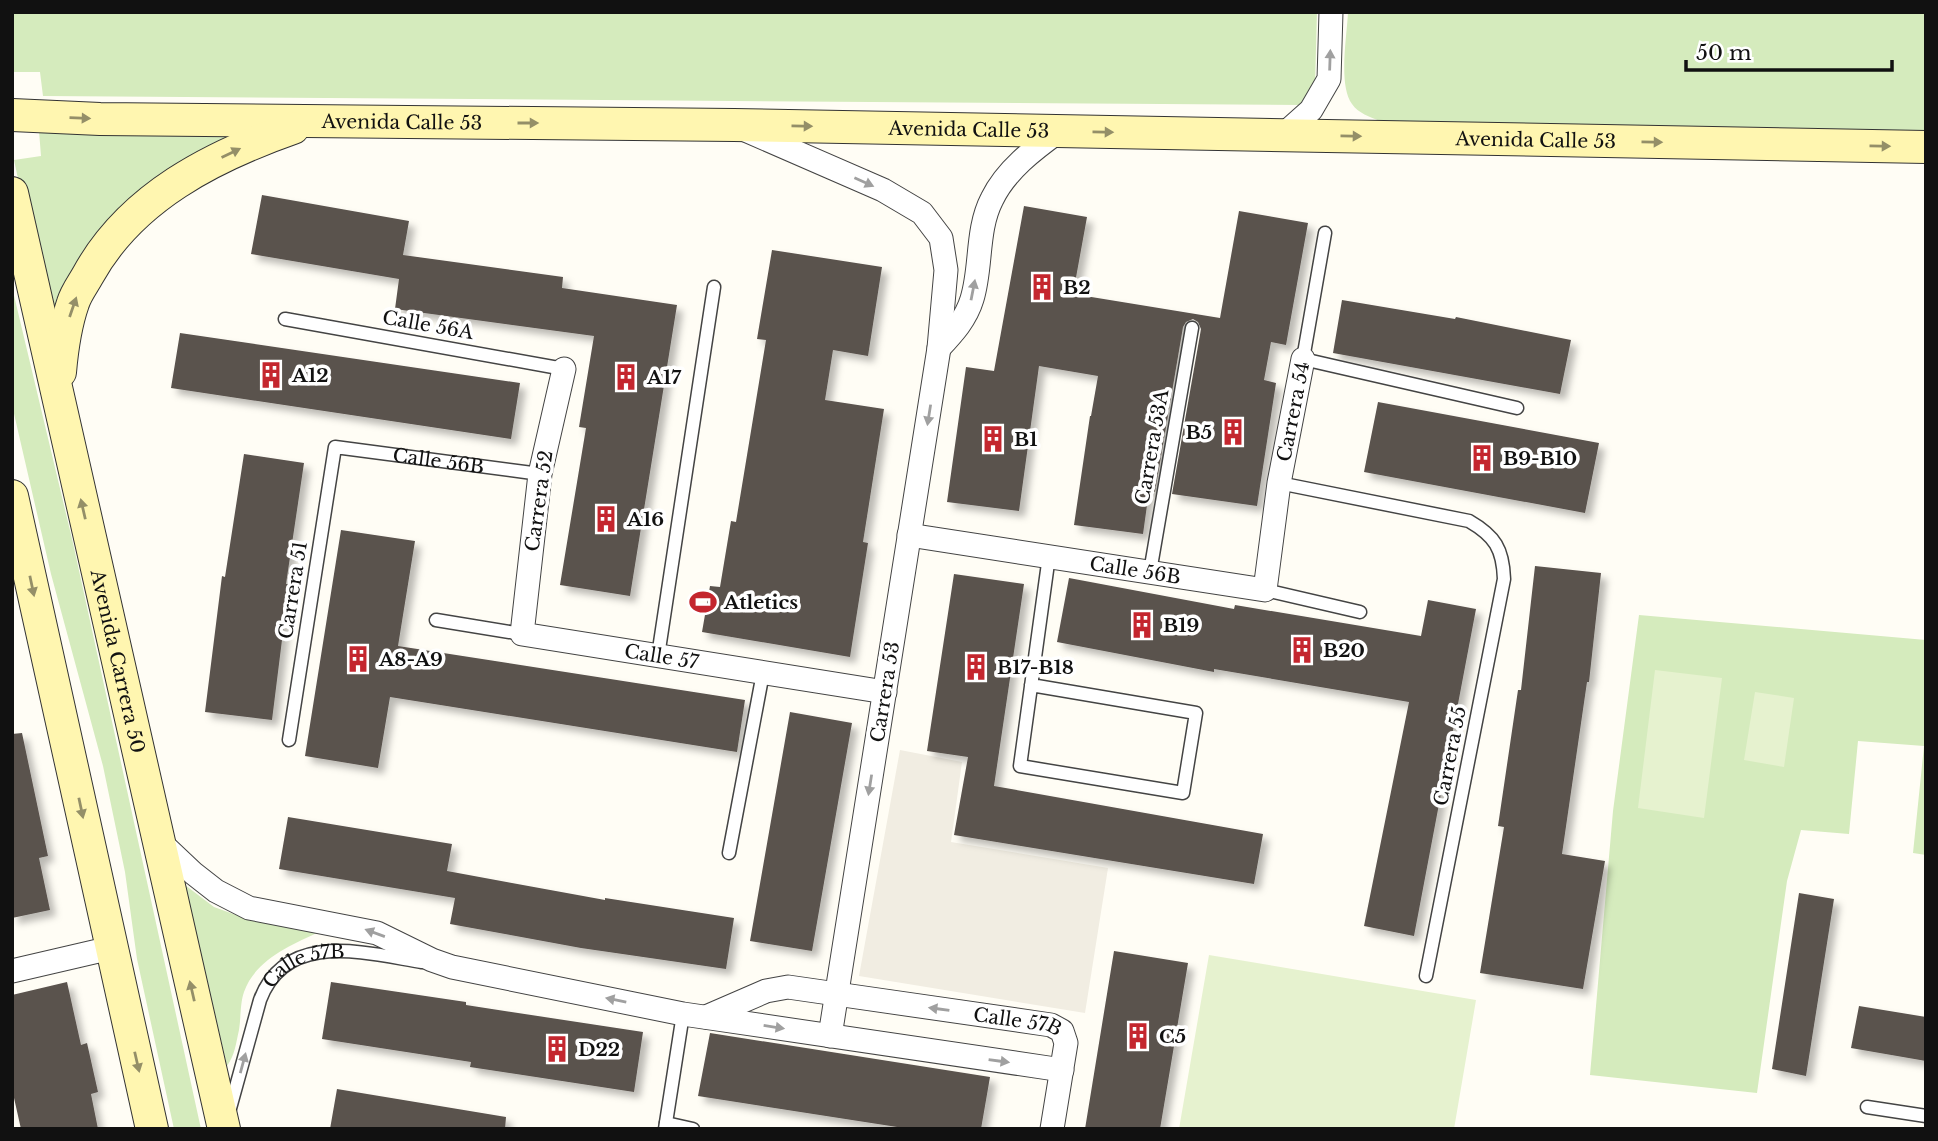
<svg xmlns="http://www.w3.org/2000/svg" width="1938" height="1141" font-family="'Libre Baskerville',serif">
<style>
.green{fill:#d5ebbd}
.pitch{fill:#e6f2cf}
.plaza{fill:#f1ede2}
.building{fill:#5a524d;filter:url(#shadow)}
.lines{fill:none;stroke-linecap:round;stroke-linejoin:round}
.service-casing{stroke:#444;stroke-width:15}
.minor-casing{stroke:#444;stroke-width:25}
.secondary-casing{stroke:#333;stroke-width:34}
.service{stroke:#fff;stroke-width:12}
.minor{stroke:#fff;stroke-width:23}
.secondary{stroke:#fff6b0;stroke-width:32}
.oneway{fill:#a0a0a0}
.oneway2{fill:#948f68}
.labels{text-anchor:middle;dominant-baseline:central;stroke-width:7;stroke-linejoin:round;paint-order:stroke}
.street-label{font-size:19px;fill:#111;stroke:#fff}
.poi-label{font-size:19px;font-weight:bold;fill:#111;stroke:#fff;text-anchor:start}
</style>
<defs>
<filter id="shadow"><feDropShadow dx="6" dy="6" stdDeviation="3.5" flood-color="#0004"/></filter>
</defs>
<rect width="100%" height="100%" fill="#fffdf5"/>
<path class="green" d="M12,12h1305l-2,73 -14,20 -1258,-9 -3,-24h-28z
M1348,12h578v119l-546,-10c-10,-4 -22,-8 -28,-17 -14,-19 -5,-68 -4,-92z
M256,130l-39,17 -168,178 -35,-165 27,-4 -2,-25z
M12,287l61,256 128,586h-27l-37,-170 -12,-87 -22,-106 -52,-192 -39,-169z
M1639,615l287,25v215l-13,-2 11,-107 -66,-5 -9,93 -48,-4 -14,51 -30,212 -167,-18 23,-264z
M185,885l29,22 22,8 83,17c-28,13 -64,28 -75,60 -4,11 -3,26 -5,38 -3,13 -4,25 -12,36z"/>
<path class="pitch" d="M1655,670l67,8 -18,140 -66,-10z
M1755,692l39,6 -10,69 -40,-7z
M1209,955l267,45 -22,129h-275z"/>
<path class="plaza" d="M900,750l62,12 -11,80 157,26 -23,145 -226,-37z"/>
<path class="building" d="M262,195l147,26 -6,34 160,22 -1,11 115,17 -47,291 -70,-11 26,-157 -7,-1 15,-91 -199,-27 4,-30 -148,-25z
M1024,206l63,11 -14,77 147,24 19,-107 69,12 -22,122 -15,-3 -7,38 12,3 -19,123 -85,-12 29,-165 -3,-7 -5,-3 -7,3 -3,5 -28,165 -6,-1 -6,43 -69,-9 16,-109h1l7,-40 -59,-10 -20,145 -72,-9 19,-135 28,4z
M772,250l110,17 -14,89 -35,-6 -8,50 59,9 -21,133 5,1 -18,114 -148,-25 8,-46 10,1 11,-66 5,1 30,-182 -9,-1z
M1342,300l113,19 1,-2 115,23 -11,54 -227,-41z
M180,333l340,50 -9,56 -340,-51z
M1378,402l221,41 -14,70 -221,-41z
M244,454l60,9 -18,121h3l-17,136 -67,-8 17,-136 3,1z
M341,530l74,11 -17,105 347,54 -8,52 -347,-55 -12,71 -73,-12z
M1535,566l66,7 -12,109h-2l-25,172 43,7 -22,128 -103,-16 24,-146 -6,-1 20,-136h3z
M954,574l70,10 -30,202 269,48 -9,50 -300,-49 14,-78 -41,-6z
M1069,578l165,31 1,-4 186,31 7,-36 48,9 -62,327 -50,-10 45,-224 -195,-33v3l-157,-30z
M790,712l62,11 -40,228 -62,-10z
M22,733l26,123 -9,2 11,52 -38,8v-184z
M288,817l164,27 -5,27 158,29v-2l129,20 -8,51 -145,-21 -131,-24 5,-26 -176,-29z
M1799,893l35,6 -28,177 -34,-7z
M1114,951l74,12 -28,166h-75z
M67,982l14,63 6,-2 11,49 -7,2 7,35h-77l-9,-40v-94z
M331,982l135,20v3l177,27 -9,60 -164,-25 1,-5 -149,-23z
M1859,1006l67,11v44l-75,-13z
M710,1033l280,44 -9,52h-71l-212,-33z
M337,1089l169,28 -1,12h-175z"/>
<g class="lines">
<defs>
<g id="service">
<path d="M1325,233l-22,126 214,49"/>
<path d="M285,319l279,50"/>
<path d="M1279,483l190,38c26,15 34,28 35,58l-78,397"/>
<path d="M1150,572l42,-244"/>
<path d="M1265,590l95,22"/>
<path d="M436,620l86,14"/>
<path d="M658,656l56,-369"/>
<path d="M1031,685l165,28 -13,80 -163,-27 29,-210"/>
<path id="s1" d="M289,740l46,-293 205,27"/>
<path d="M729,853l34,-180"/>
<path d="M1867,1107l59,9"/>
<path id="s2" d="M229,1112l31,-112c26,-70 105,-47 162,-38"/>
<path d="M666,1123l27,6"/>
<path d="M665,1129l18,-115"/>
</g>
<g id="minor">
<path d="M743,129l140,61 39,23 19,25 5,32 -7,78 -109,688"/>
<path d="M1283,135l28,-25 18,-31 2,-67"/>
<path d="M939,348c14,-15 27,-29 33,-49 10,-32 4,-69 20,-100 14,-29 42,-50 67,-68"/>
<path id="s3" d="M564,369l-24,105 -18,160 363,58"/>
<path id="s4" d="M909,535l356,55 14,-107 24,-124"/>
<path d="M157,839l36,34 23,18 33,17 128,25 55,27 20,7 231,47 379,56"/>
<path d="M12,971l99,-23"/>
<path id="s5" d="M706,1017l60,-26 22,-4 263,38 11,6 4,12 -14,86"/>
</g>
<g id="secondary">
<path id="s6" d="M12,115l88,4 634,6 1192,22"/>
<path id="s7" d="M12,193l212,936"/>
<path d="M60,372c2,-23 5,-46 13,-69 3,-10 10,-19 15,-28 43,-78 125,-119 205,-147"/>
<path d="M12,496l140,633"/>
</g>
</defs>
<use href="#service" class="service-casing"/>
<use href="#minor" class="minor-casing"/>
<use href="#secondary" class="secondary-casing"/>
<use href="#service" class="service"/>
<use href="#minor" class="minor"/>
<use href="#secondary" class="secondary"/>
</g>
<defs><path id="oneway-solid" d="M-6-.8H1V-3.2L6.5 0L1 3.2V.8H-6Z" transform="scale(1.75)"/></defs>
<g class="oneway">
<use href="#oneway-solid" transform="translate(1330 60) rotate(-88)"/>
<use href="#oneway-solid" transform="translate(864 182) rotate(24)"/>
<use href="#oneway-solid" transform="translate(973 290) rotate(-79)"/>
<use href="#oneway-solid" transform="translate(929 415) rotate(99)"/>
<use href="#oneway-solid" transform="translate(870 785) rotate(99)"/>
<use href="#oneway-solid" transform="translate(375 933) rotate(-160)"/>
<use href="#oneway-solid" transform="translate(616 1000) rotate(-169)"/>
<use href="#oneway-solid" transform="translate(939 1009) rotate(-172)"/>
<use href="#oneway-solid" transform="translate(774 1027) rotate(9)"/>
<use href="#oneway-solid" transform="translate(999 1061) rotate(8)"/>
<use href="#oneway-solid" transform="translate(243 1063) rotate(-75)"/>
</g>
<g class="oneway2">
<use href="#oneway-solid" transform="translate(80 118) rotate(2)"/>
<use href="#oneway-solid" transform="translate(528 123)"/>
<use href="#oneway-solid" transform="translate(802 126) rotate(1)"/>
<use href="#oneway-solid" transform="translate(1103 132) rotate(1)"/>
<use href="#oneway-solid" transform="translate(1351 136) rotate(1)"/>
<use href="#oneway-solid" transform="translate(1652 142) rotate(1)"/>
<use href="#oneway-solid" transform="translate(1880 146) rotate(1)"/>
<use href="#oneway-solid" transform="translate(231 153) rotate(-26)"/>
<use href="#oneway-solid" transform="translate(73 307) rotate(-71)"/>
<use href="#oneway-solid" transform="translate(83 509) rotate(-103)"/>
<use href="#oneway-solid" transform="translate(32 586) rotate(78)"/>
<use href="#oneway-solid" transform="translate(81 808) rotate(78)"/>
<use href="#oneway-solid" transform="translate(192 991) rotate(-103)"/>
<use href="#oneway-solid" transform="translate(137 1062) rotate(77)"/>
</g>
<defs>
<symbol id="building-bare" viewBox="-9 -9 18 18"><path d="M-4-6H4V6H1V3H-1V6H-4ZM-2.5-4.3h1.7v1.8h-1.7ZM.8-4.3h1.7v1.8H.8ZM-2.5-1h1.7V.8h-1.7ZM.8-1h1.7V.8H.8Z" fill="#c4262e" stroke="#fff" stroke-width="2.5" paint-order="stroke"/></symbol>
<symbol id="stadium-bare" viewBox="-9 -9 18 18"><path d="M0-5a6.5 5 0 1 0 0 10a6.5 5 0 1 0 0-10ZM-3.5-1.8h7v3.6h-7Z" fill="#c4262e" stroke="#fff" stroke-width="2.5" paint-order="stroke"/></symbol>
</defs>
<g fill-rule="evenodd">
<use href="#building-bare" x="1023" y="268" width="38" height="38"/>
<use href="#building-bare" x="252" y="356" width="38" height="38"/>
<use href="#building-bare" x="607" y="358" width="38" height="38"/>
<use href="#building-bare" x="1214" y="413" width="38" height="38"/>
<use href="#building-bare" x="974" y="420" width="38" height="38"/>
<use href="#building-bare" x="1463" y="439" width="38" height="38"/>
<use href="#building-bare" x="587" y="500" width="38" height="38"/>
<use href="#stadium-bare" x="684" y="583" width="38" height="38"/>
<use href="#building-bare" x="1123" y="606" width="38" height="38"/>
<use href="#building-bare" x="1283" y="631" width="38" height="38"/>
<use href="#building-bare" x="339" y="640" width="38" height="38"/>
<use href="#building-bare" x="957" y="648" width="38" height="38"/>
<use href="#building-bare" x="1119" y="1017" width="38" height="38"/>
<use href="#building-bare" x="538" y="1030" width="38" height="38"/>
</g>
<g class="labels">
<g class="street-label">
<text stroke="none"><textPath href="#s6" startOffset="390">Avenida Calle 53</textPath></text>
<text stroke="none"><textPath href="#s6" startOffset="957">Avenida Calle 53</textPath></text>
<text stroke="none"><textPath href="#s6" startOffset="1524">Avenida Calle 53</textPath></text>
<text transform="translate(428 325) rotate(10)">Calle 56A</text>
<text stroke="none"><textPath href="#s4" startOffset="541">Carrera 54</textPath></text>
<text transform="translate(1152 447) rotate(-80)">Carrera 53A</text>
<text stroke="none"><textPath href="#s1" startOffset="401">Calle 56B</textPath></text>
<text transform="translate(539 501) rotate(-82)">Carrera 52</text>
<text stroke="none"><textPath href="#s4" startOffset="229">Calle 56B</textPath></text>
<text transform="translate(293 590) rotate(-81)">Carrera 51</text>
<text stroke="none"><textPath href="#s3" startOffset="410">Calle 57</textPath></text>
<text stroke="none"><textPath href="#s7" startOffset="480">Avenida Carrera 50</textPath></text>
<text transform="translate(885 692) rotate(-81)">Carrera 53</text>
<text transform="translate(1450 756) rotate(-79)">Carrera 55</text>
<text stroke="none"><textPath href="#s2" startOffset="177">Calle 57B</textPath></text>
<text stroke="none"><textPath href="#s5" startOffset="320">Calle 57B</textPath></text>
</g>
<g class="poi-label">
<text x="1063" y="287">B2</text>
<text x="292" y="375">A12</text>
<text x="647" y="377">A17</text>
<text x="1212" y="432" text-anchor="end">B5</text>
<text x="1014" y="439">B1</text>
<text x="1503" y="458">B9-B10</text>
<text x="627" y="519">A16</text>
<text x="724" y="602">Atletics</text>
<text x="1163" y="625">B19</text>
<text x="1323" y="650">B20</text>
<text x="379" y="659">A8-A9</text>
<text x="997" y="667">B17-B18</text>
<text x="1159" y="1036">C5</text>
<text x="578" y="1049">D22</text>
</g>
</g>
<rect width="1938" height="1141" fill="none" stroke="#111111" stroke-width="28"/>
<path d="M1686 60v10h206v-10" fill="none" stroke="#111111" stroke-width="3.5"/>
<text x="1696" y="60" font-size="21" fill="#111111" stroke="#ffffff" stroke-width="5" paint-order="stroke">50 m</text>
</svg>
